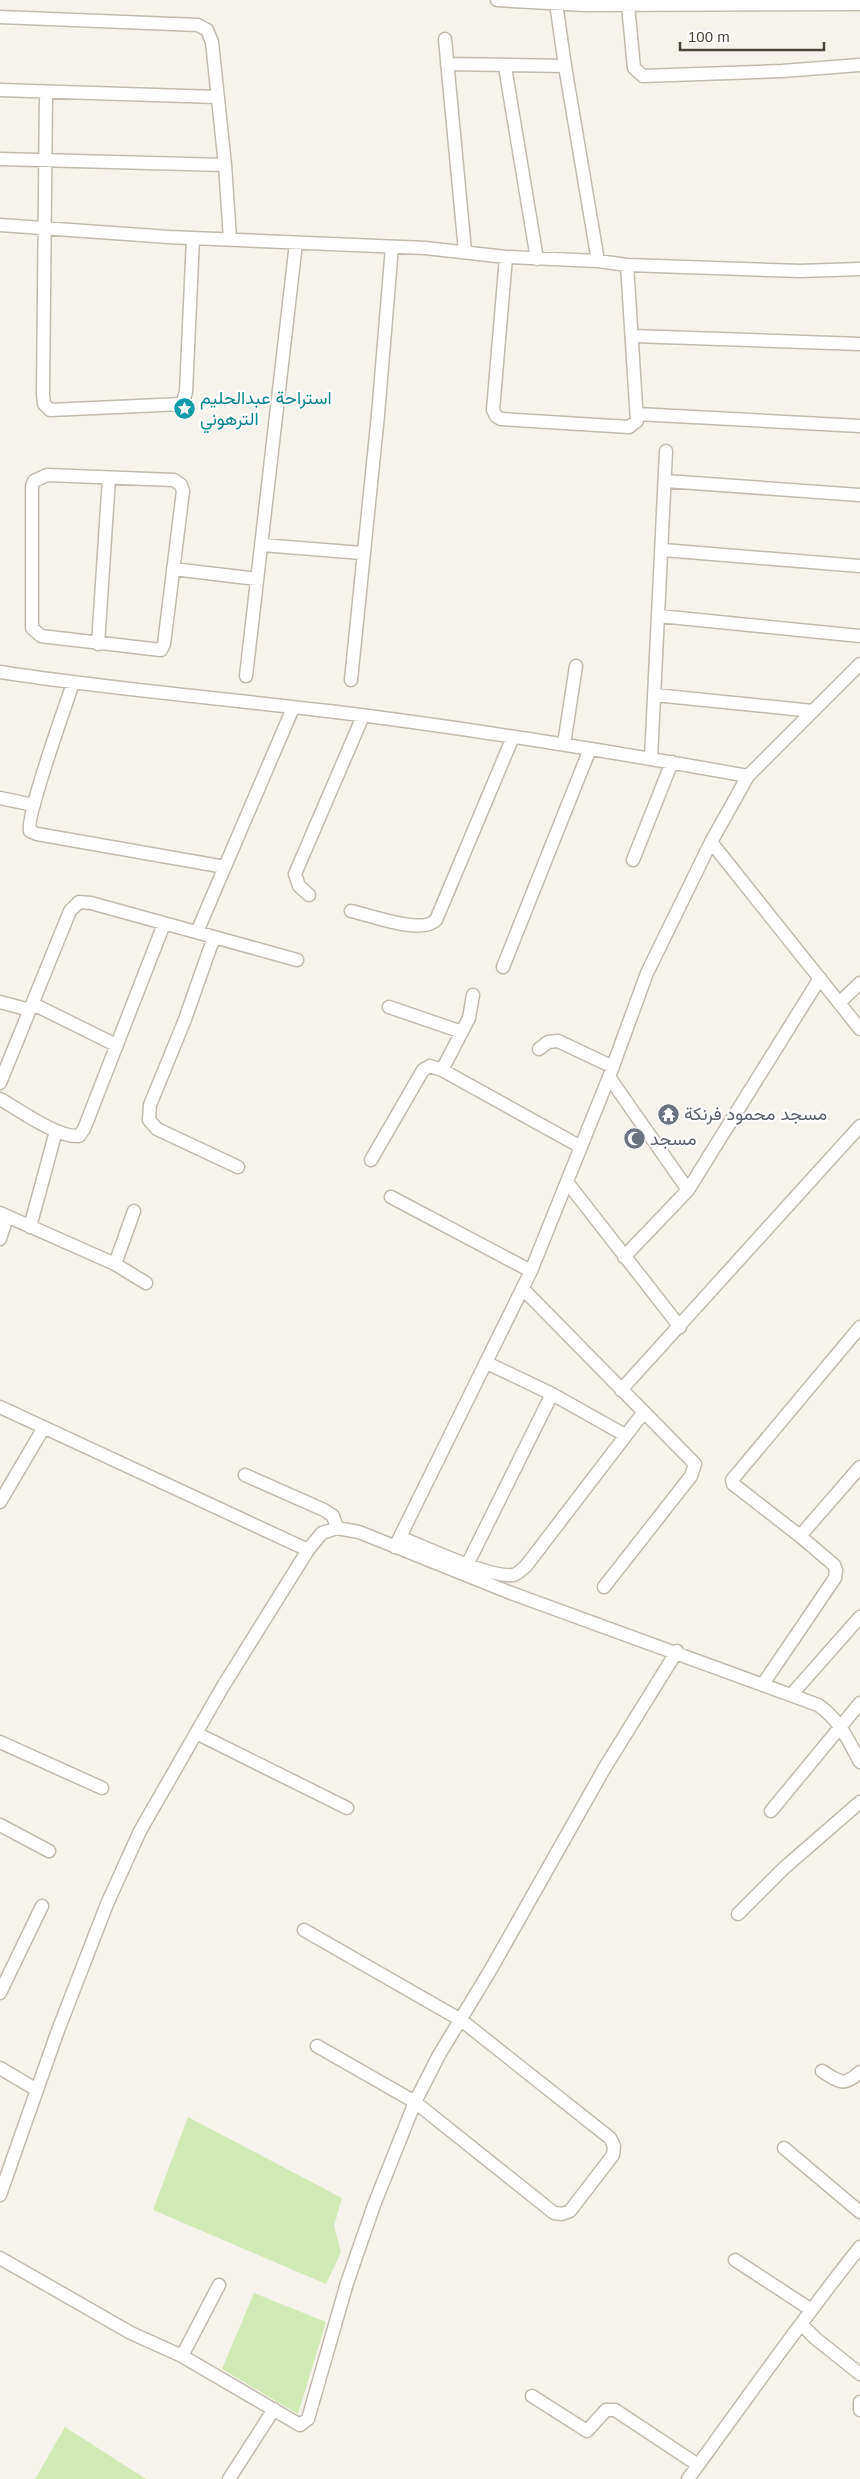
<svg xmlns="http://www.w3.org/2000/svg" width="860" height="2479" font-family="Arial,Vazirmatn,sans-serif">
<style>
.green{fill:#d2eab5}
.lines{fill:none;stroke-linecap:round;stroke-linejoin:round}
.minor-casing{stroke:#c2bbae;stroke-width:15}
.minor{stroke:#fff;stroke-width:12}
.labels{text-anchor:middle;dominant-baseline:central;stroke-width:4.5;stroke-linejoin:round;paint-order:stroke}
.culture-label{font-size:18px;fill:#0d838f;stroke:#fff;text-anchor:start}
.worship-label{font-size:18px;fill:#5b616d;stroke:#fff;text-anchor:start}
</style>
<rect width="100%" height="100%" fill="#f6f3ec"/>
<path class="green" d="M188,2117l154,81 -8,28 7,26 -15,32 -173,-74z
M254,2293l72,29 -28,92 -76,-45z
M65,2427l81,52h-111z"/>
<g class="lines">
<defs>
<path id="minor" d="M497,0l88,5 275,-1
M556,3l9,63 33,195
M628,5l6,63 9,8 139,-5 78,-6
M0,17l198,8 9,5 5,12 13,123 5,74
M445,39l20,212
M447,64l118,2
M505,67l32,192
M0,90l217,7
M46,92l-3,302 1,10 6,6 132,-6 4,-12 7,-154
M0,159l225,6
M0,225l169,12 256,11 81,9 92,4 29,4 173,6 60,-2
M506,257l-13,153 3,6 5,3 128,8 8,-6 -10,-156
M633,336l227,8
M637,414l223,12
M47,475l127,5 7,5 2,6 -19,153 -3,6 -120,-14 -9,-8v-142l2,-5z
M665,481l195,14
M262,545l100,8
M663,550l197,16
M173,569l84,10
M659,616l201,20
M98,644l11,-166
M0,672c109,17 219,26 328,39 141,17 280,40 420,65
M246,676l50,-433
M351,680l27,-265 14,-168
M73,683c-7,22 -48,135 -43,148l7,3 188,33
M655,695l158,16
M564,744l12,-78
M651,759l15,-308
M0,798l34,7
M711,842l149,187
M633,860l39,-98
M309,895l-10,-9 -4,-12 68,-158
M351,911c19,4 71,24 85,9l77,-183
M197,932l96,-224
M214,937l83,23
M503,967l87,-218
M0,1002l30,8
M839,1003l21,-20
M33,1004l83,41
M389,1007l73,25
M539,1049l9,-7 10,-1 55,26
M442,1070l27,-52 4,-23
M609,1077l79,113
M0,1083l70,-172 9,-9 12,1 123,34 -30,85 -34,83 -1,15 8,9 81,38
M0,1099c19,11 58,39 79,37l5,-7 80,-205
M371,1160l52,-90 7,-4 12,4 139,77
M567,1182l113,145
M391,1197l140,74
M0,1213l115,51 31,19
M30,1227l26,-96
M0,1239l7,-22
M624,1257l64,-67 132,-212
M115,1264l19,-53
M523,1289l172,175 -4,12 -87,111
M860,1327l-128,153 1,4 67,52 60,-69
M487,1363l65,31 73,41
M621,1390l239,-264
M0,1407l308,143
M245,1475l79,35 9,6 4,12
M0,1502l43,-73
M400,1537c24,10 90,41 113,38 5,-1 9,-6 13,-9l117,-153
M395,1547l136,-276 78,-194 38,-104 64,-131 37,-66 112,-112
M467,1565l85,-171
M763,1684l72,-106 1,-8 -2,-5 -34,-29
M792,1694l68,-77
M196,1733l151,75
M0,1742l102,46
M771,1811l89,-108
M0,1825l49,26
M738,1914l46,-46 76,-66
M304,1930l157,90 149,118 4,8 -1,9 -43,56 -8,3 -8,-1 -139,-111 -98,-56
M0,1993l42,-87
M0,2068l37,22
M822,2071c18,11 21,16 38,1
M784,2148l76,64
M0,2195l57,-162 50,-129 33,-73 82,-143 86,-138 14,-17 15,-5 22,4 152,61 307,112c21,14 30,35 42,57
M0,2258l131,75 51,23
M735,2260l75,49
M219,2285l-37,71 118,69 8,-6 39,-136 27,-78 41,-103 24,-47 52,-86 113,-200 73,-118
M801,2324l14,14 45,36
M532,2396l55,35 19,-21h9l83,55
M860,2402v8
M229,2479l45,-70
M688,2479c57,-78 112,-157 172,-232"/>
</defs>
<use href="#minor" class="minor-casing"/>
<use href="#minor" class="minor"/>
</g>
<defs>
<symbol id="sight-disc" viewBox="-11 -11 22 22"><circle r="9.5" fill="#0f9aa8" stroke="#fff"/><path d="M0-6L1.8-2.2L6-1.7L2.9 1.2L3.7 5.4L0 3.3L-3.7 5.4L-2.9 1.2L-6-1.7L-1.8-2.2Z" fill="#fff"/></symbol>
<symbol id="temple-disc" viewBox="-11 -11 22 22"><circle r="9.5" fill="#6b7280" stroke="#fff"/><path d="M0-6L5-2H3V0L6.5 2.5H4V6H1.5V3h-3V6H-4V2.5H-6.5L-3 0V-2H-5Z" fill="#fff"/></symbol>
<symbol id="mosque-disc" viewBox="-11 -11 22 22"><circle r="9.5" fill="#6b7280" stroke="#fff"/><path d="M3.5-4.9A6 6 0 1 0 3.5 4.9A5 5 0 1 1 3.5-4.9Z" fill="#fff"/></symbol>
</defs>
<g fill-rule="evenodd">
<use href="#sight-disc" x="172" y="396" width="25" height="25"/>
<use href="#temple-disc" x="656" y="1102" width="25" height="25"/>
<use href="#mosque-disc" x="622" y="1126" width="25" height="25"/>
</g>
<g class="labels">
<g class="culture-label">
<text x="200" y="398">استراحة عبدالحليم<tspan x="200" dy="21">الترهوني</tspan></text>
</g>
<g class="worship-label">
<text x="684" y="1114">مسجد محمود فرنكة</text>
<text x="650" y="1139">مسجد</text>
</g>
</g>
<path d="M680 42v8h144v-8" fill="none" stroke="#4b4439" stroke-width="2.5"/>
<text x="688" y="42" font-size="15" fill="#4b4439" stroke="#ffffff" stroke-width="4" paint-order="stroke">100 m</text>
</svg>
